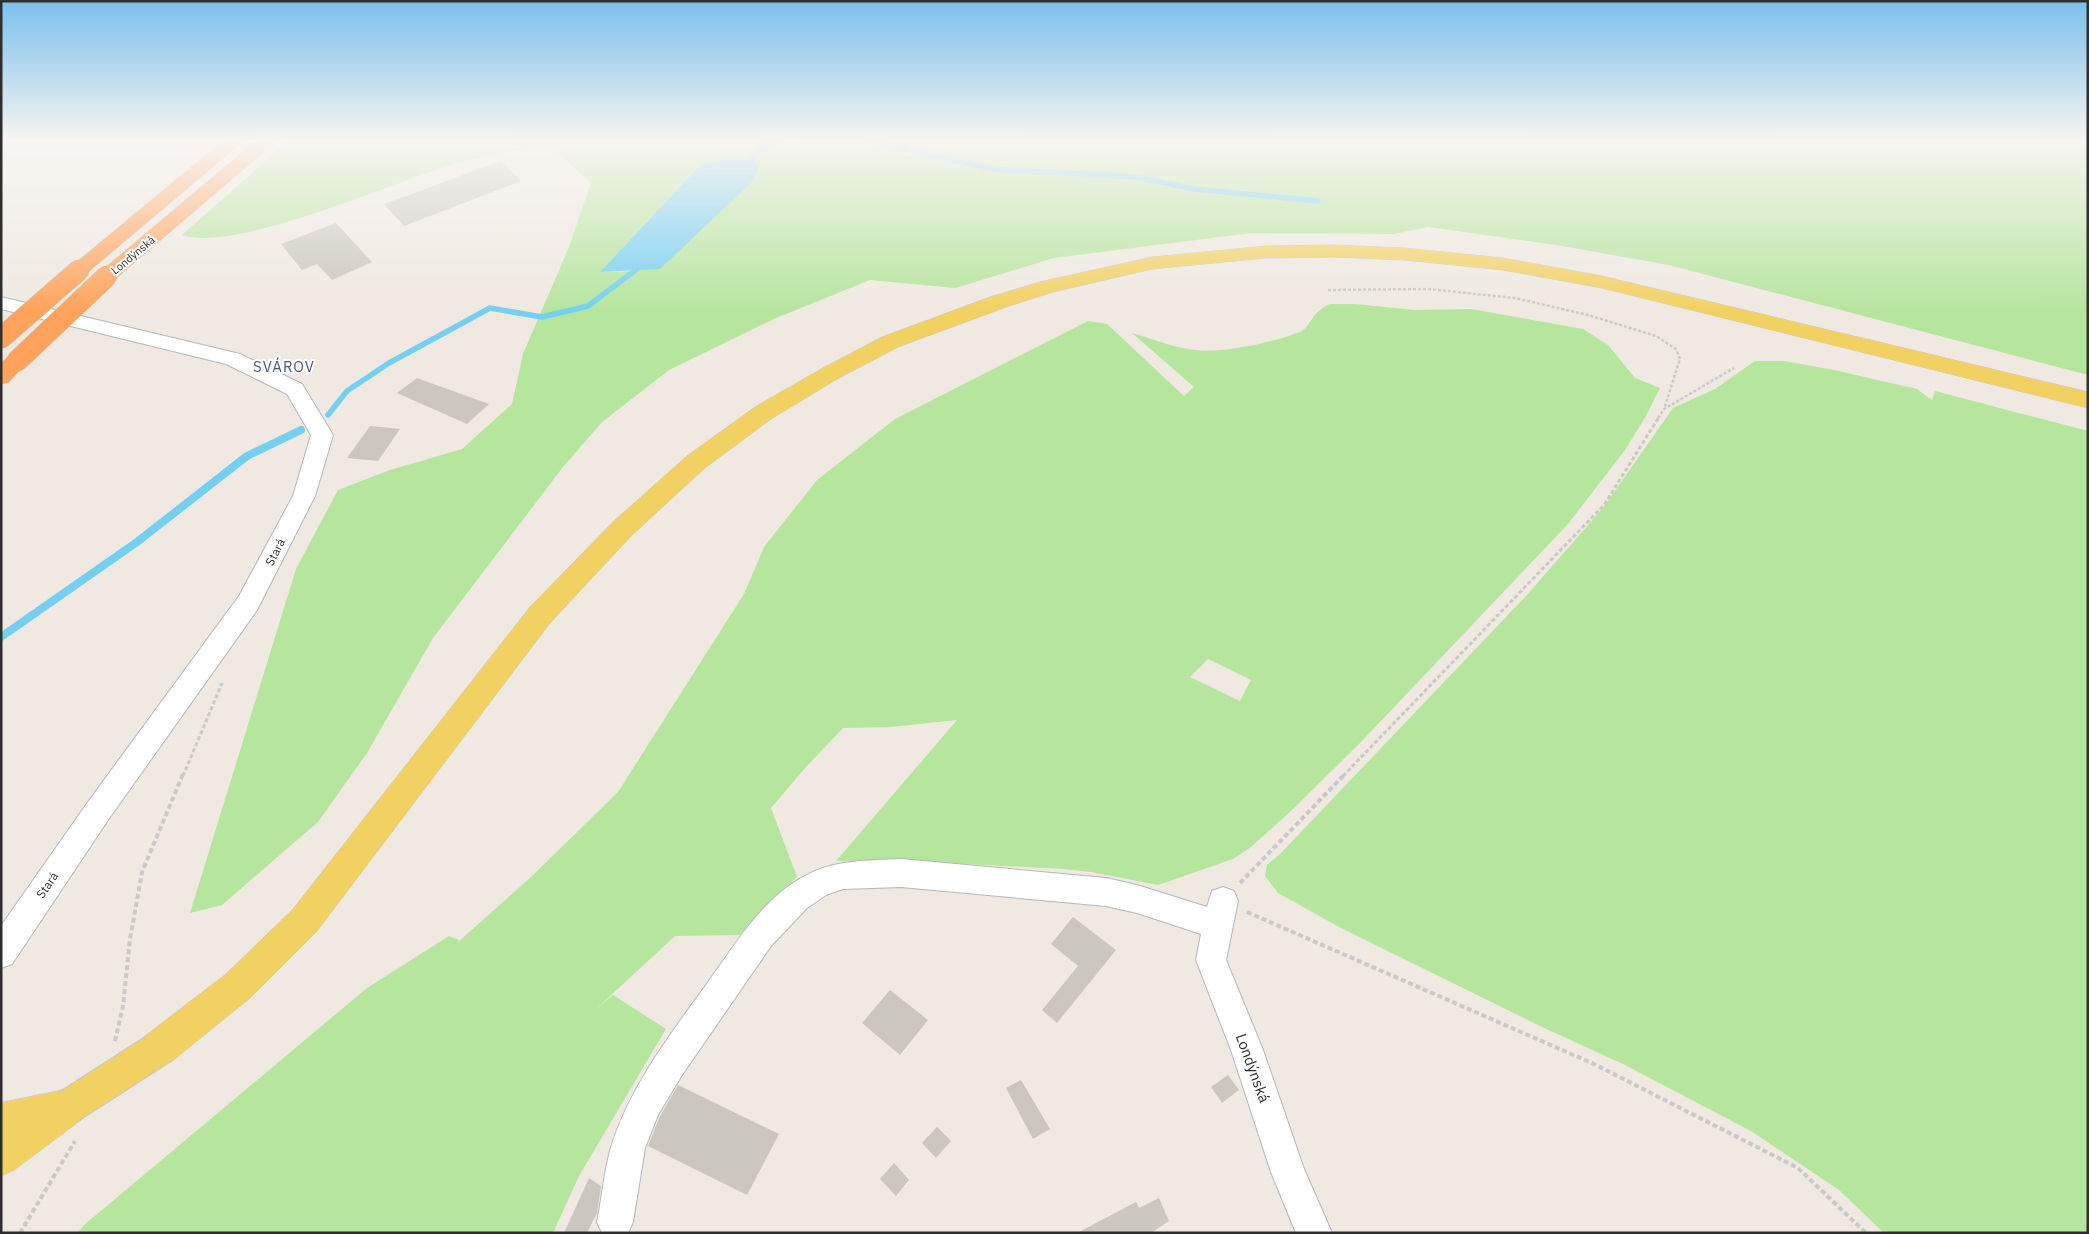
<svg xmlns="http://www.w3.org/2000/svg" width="2089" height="1234" font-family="'IBM Plex Sans',sans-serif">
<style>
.green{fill:#b6e59e;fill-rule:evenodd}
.water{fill:#75cff0}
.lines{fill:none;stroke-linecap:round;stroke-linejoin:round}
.stream-far1{stroke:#75cff0;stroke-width:5.5}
.stream{stroke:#75cff0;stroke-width:8}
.building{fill:#cbc7bf}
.minor-casing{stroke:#b4b7c1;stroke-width:2}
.major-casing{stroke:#c9c9c9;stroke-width:1}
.highway-casing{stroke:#c9c9c9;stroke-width:1}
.path-far2{stroke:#c9c9c9;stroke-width:2.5;stroke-dasharray:3 2;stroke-linecap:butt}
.path-far1{stroke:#c9c9c9;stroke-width:3;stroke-dasharray:4 2.5;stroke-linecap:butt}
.path{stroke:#c9c9c9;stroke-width:4;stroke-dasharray:5 3;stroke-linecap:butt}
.minor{fill:#fff;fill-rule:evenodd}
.major{fill:#f2d163;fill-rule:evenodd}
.highway{fill:#ffa35c;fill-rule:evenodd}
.major-bridge-casing{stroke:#c9c9c9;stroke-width:36;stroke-linecap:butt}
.highway-bridge-casing{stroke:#c9c9c9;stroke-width:22;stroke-linecap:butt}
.major-bridge{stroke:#f2d163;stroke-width:34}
.highway-bridge{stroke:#ffa35c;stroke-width:21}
.labels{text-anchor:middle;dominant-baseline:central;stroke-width:4;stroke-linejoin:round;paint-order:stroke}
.far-street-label{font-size:11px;fill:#2e2e2e;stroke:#fff}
.street-label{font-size:12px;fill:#2e2e2e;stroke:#fff}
.quarter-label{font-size:15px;letter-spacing:1px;fill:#4d5680;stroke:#fff}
.near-street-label{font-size:15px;fill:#2e2e2e;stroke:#fff}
</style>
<rect width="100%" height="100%" fill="#efe9e1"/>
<path class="green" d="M290,139h1798v236l-419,-110 -113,-20 -128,-18 -34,7 -143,-1 -197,25 -99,30 -85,-8 -94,38 -107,52 -67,52 -39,45 -130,171 -66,115 -49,69 -96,83 -32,8 106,-344 42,-79 52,-20 72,-21 50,-45 11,-50 46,-107 22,-64 -43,-40c-30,7 -62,12 -93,21 -58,16 -221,90 -273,71zM723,159h22l-108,112 -37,1 101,-108z
M1330,304h25l60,6 56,-1 112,20 25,16 27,33 25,10 -14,28 -21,34 -57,74 -208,219 -69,68 -40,36 -18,12 -75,26 -67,-13 -27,-3 -138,-7 -90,-1 121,-141 -66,7 -48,1 -38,40 -34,40 26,69 -57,58 -65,1 -79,73 17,-14 53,34 -87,147 -26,57h-475l6,-8 283,-237 82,-52 10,4 -2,3 74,-66 87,-85 126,-198 20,-47 53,-67 78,-61 193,-98 19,3 77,72 10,-9 -62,-54c20,6 41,14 63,17 26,4 80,-8 105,-18 11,-5 11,-20 30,-28zM1208,659l43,21 -11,21 -50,-24z
M1755,361h29l50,9 83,19 15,11 3,-9 153,40v802h-204l-45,-43 -88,-59 -128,-67 -81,-37 -203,-100 -61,-34 -13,-17 2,-11 14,-12 245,-257 77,-88 70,-100 42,-19z"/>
<path class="water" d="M723,159h22l14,6 -5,15 -94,89 -60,3 101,-108z"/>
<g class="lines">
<path class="stream-far1" d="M859,139l134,30 143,8 59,12 123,12
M763,148l17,-7 22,-2
M744,168l25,-29
M328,415l19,-24 42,-28 101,-55 52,9 46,-11 54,-41"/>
<path class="stream" d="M1,637l136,-95 110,-86 54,-26"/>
</g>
<path class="building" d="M501,161l20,20 -117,45 -20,-22z
M336,223l36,39 -40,18 -15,-16 -15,6 -21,-26z
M417,378l72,26 -22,20 -70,-31z
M370,426l30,3 -22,32 -31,-3z
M1073,917l43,33 -59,73 -15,-13 36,-44 -27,-22z
M890,990l38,30 -28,35 -38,-32z
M1228,1075l11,15 -17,13 -11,-16z
M1021,1080l29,49 -17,10 -27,-51z
M678,1085l101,49 -32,61 -99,-49 12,-30z
M937,1127l14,14 -15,17 -14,-15z
M894,1163l15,17 -13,16 -16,-17z
M589,1178l12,8 -4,27 -10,20h-23z
M1159,1198l10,23 -18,12h-74l59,-31 3,6z"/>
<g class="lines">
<defs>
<path id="minor" d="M1,297l239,57 62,30 31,51 -18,61 -58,114 -149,210 -96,144 -11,4v-42l87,-124 151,-206 54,-100 18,-61 -24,-41 -61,-30 -225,-55z
M901,859l205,19 31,7 70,22 5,-16 11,-4 11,4 4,10 -12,59 37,90 41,119 28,64h-36l-25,-61 -40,-122 -35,-90 5,-26 -64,-21 -31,-7 -205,-19 -58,2 -17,6 -19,13 -36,38 -89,129 -24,40 -13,33 -12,74 -5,11h-26l-5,-11c5,-24 7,-51 14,-75 20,-63 62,-116 100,-169 26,-36 53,-81 94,-102 30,-17 63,-15 96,-17z"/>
<path id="major" d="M1335,245l69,3 99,10 99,18 486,116v16l-486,-120 -99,-18 -99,-10 -69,-3 -69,1 -114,11 -99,23 -47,15 -108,40 -61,32 -66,40 -66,49 -73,67 -82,88 -233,308 -67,67 -79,64 -13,5 -13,-5 -5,-13 5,-13 81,-62 67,-65 237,-302 84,-86 73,-65 68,-49 66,-38 61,-32 108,-40 50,-15 112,-25 114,-11z
M68,1089l13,5 5,13 -5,13 -67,50 -13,6v-73z"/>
<path id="highway" d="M225,139h21l-160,135 -7,2 -7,-2 -3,-4 3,-4z
M258,139h21l-165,141 -7,2 -7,-2 -4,-4 4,-4z
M17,354l8,2 3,5 -19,21 -8,2v-21l8,-7z"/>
</defs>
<use href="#minor" class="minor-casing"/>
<use href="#major" class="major-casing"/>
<use href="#highway" class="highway-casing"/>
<path class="path-far2" d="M1328,290l100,-1 87,9 73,17 68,21 20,13 4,10 -16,50
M1658,418l6,-9 70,-41"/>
<path class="path-far1" d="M183,776l39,-93
M1343,776l261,-271 55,-88"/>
<path class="path" d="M1240,883l105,-109
M1247,912l347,152 204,104 68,65
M115,1041l8,-35 7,-67 12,-67 41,-98
M20,1233l55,-92"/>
<use href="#minor" class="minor"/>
<use href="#major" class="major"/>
<use href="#highway" class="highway"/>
<defs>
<path id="major-bridge" d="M68,1107l90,-58"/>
<path id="highway-bridge" d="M1,338l78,-68
M17,361l90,-85"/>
</defs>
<use href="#major-bridge" class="major-bridge-casing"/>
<use href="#highway-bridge" class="highway-bridge-casing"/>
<use href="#major-bridge" class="major-bridge"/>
<use href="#highway-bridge" class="highway-bridge"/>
</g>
<linearGradient id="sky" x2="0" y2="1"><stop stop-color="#7abfeb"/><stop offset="0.45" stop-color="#f8f5f2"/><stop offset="1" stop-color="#f8f5f2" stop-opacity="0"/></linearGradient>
<rect width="2089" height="312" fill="url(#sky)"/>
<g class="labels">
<g class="far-street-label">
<text transform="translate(133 255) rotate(-40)">Londýnská</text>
</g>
<g class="street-label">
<text transform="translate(275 552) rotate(-63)">Stará</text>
<text transform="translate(47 885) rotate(-56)">Stará</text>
</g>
<g class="quarter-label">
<text x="284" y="366">SVÁROV</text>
</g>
<g class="near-street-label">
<text transform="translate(1253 1068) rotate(70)">Londýnská</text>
</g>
</g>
<rect width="2089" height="1234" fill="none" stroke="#2e2e2e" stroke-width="5"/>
</svg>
